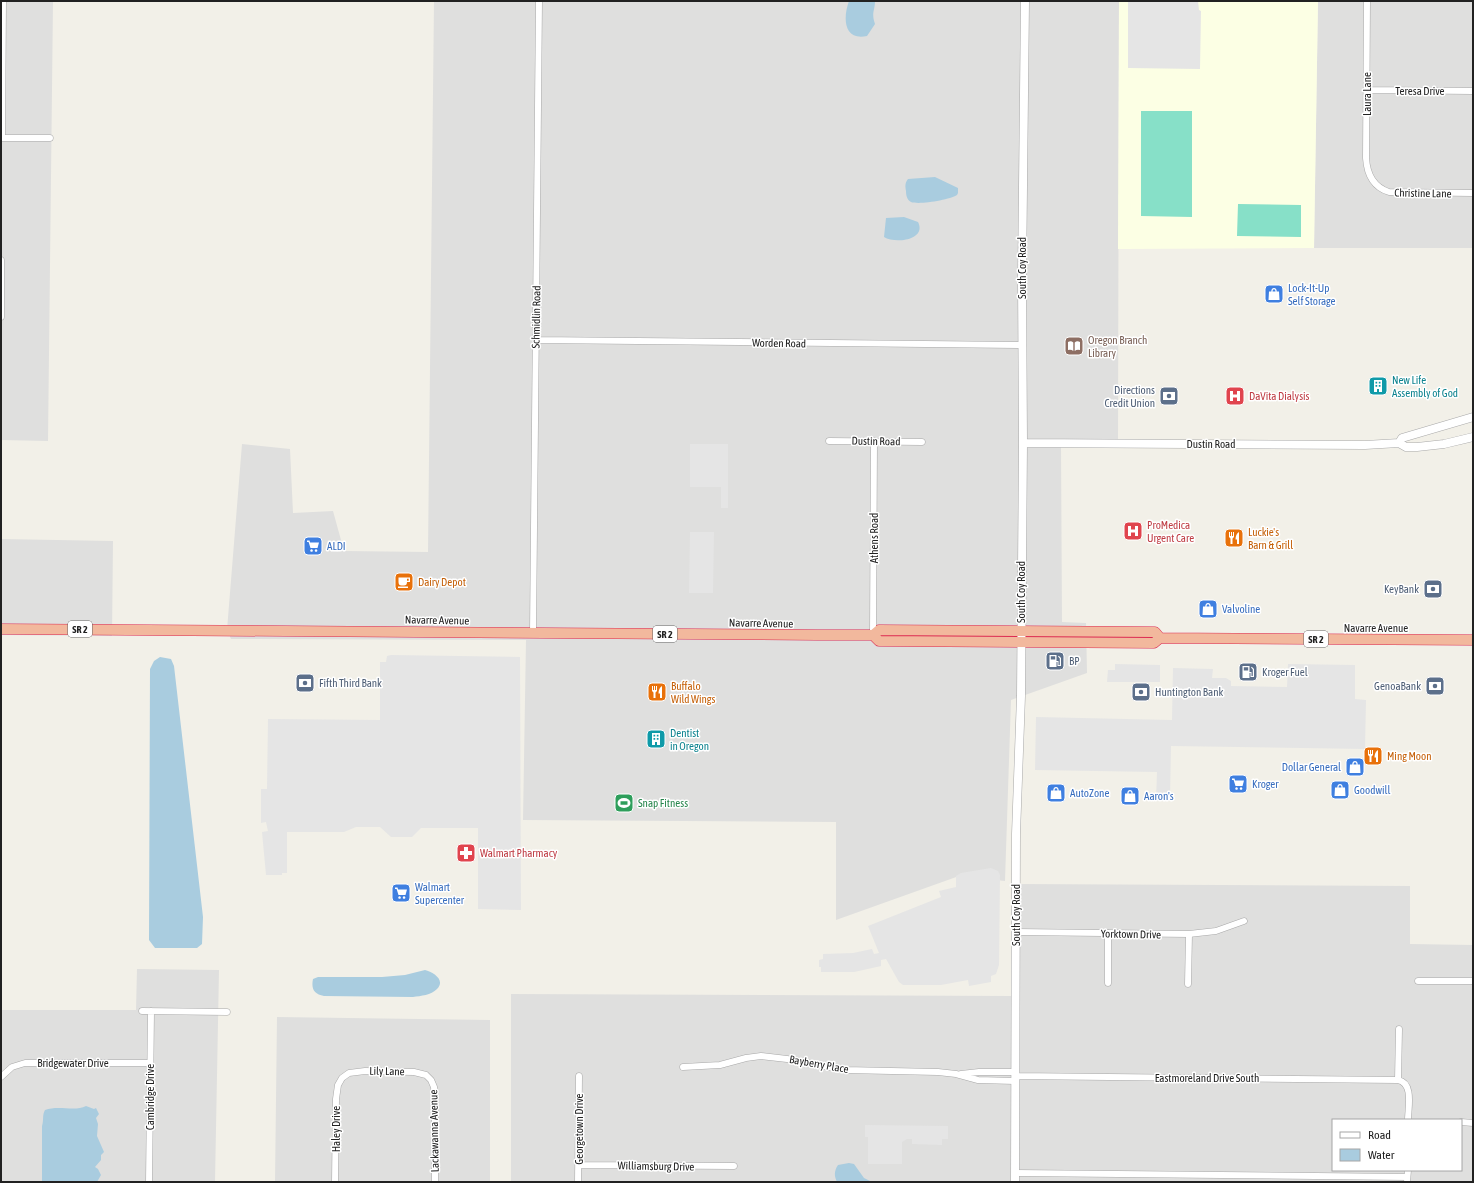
<svg xmlns="http://www.w3.org/2000/svg" width="1474" height="1183" font-family="'Asap Condensed',sans-serif">
<style>
.residential{fill:#dfdfde;fill-rule:evenodd}
.education{fill:#fcffe4}
.pitch{fill:#87e0c8}
.parking{fill:#e5e5e5}
.water{fill:#a9ccdf}
.lines{fill:none;stroke-linecap:round;stroke-linejoin:round}
.minor-casing{stroke:#a8a8a8;stroke-width:7}
.tertiary-casing{stroke:#a8a8a8;stroke-width:9}
.trunk-casing{stroke:#dc2951;stroke-width:11}
.minor{stroke:#fff;stroke-width:6}
.tertiary{stroke:#fff;stroke-width:8}
.trunk{stroke:#f2b89d;stroke-width:10}
.labels{text-anchor:middle;dominant-baseline:central;stroke-width:3;stroke-linejoin:round;paint-order:stroke}
.shield{fill:#fff;stroke:#646464;stroke-width:1}
.shield-label{font-size:10px;font-weight:bold;fill:#212121}
.street-label{font-size:11px;fill:#212121;stroke:#fff}
.shop-label{font-size:11px;fill:#366cbe;stroke:#fff;text-anchor:start}
.education-label{font-size:11px;fill:#785e54;stroke:#fff;text-anchor:start}
.culture-label{font-size:11px;fill:#0d838f;stroke:#fff;text-anchor:start}
.service-label{font-size:11px;fill:#4e5e75;stroke:#fff;text-anchor:start}
.health-label{font-size:11px;fill:#be3a42;stroke:#fff;text-anchor:start}
.food-label{font-size:11px;fill:#c56008;stroke:#fff;text-anchor:start}
.leisure-label{font-size:11px;fill:#27864d;stroke:#fff;text-anchor:start}
</style>
<rect width="100%" height="100%" fill="#f2f0e8"/>
<path class="residential" d="M1,1h52l-5,440 -47,-1z
M434,1h685l-1,445h-57l1,176 24,1 1,50 -76,27 -6,181 -46,-5 -123,44v-98l-313,-2 3,-180 -295,-1 -4,-9 15,-186 48,5 3,64 40,-2 11,40 84,1z
M1318,1h155v247h-159z
M1,539l112,2 -1,95 -111,-1z
M1013,884l397,2v58l63,1v237h-962v-188l501,2zM1333,1120h128v50h-128z
M137,969l82,1 -4,212h-214v-172h135z
M277,1017l213,3v162h-215z"/>
<path class="education" d="M1119,1h199l-4,247 -196,1z"/>
<path class="pitch" d="M1141,111h51v106l-51,-1z
M1238,204l63,1v32l-64,-1z"/>
<path class="parking" d="M1128,1h70l1,9 2,1 -1,58 -72,-1z
M690,444h38v64h-7v-21h-31z
M690,532h24l-1,61h-24z
M391,655l129,2 1,253 -43,-1v-81h-57l-9,9h-21l-11,-10h-24l-12,5h-57v41h-5v2h-16l-4,-43 6,-1 -2,-9 -5,1v-34h6l1,-70 112,1v-58h6l1,-6z
M1115,664l45,1v17h-53l1,-12h7z
M1288,664l67,1v34l11,1 -1,49 -194,-3 -1,55h-14l1,-29 -122,-2 1,-53 136,3 1,-52 40,1 -1,9h14l5,3v5l56,1z
M991,868l7,3 2,4 -1,90 -3,9 -5,2v6l-22,4 -1,-6 -27,5h-38l-4,-3 -13,-23 -5,1v6l-27,6h-33v-5h-2v-7l4,-1v-5l30,-1 19,-4 2,5 5,-1 -11,-27 73,-29 -2,-6 17,-4v-11l5,-3z
M865,1125l83,1v13h-6v6l-30,-1v-5h-5l-5,3v22h-34v-27h-3z"/>
<path class="water" d="M849,1h26c0,10 -4,11 0,23l-8,12c-24,5 -24,-19 -18,-35z
M935,177l23,11v5l-1,2c-8,5 -38,10 -46,7 -4,-2 -5,-7 -5,-11 -1,-5 -1,-8 2,-12z
M904,217l14,5c9,18 -23,22 -34,15l2,-19z
M160,657l11,2 3,7 29,251 -1,27 -5,4h-42l-6,-8 1,-271 4,-8z
M425,970c8,2 21,10 12,19 -6,6 -16,7 -24,8l-89,-1c-10,-2 -13,-7 -11,-17l5,-2h64l23,-2z
M86,1106l8,3 2,-1 3,6 -3,4 2,6 -1,12 7,16 -3,3v5l-6,7 3,2 3,6 -4,7h-55v-56c2,-6 0,-11 3,-16 14,-5 30,2 41,-4z
M849,1163l5,1 10,14 8,4h-35c-3,-6 -3,-11 1,-17z"/>
<g class="lines">
<defs>
<path id="minor" d="M1367,1l-1,157c1,16 7,29 23,34l84,1
M1367,90l106,1
M1,138h49
M2,138l1,-137
M1,260v57
M536,340l487,5
M829,441l93,1
M533,633l6,-632
M873,635l1,-194
M1016,932l173,2 27,-3 28,-10
M1418,981h55
M1108,983v-50
M1188,984l1,-50
M142,1011l85,1
M683,1067l37,-2 26,-7 15,-2 26,3 58,11 93,2 18,2 22,6 37,1
M961,1074l18,-2h36
M1015,1076l383,4c16,3 10,28 10,40
M1,1077l11,-10 13,-4h125
M1398,1080l1,-51
M1461,1122l12,1
M579,1165l155,1
M1015,1173l392,4
M149,1182l2,-171
M335,1182l1,-83 2,-14 4,-7 7,-5 16,-2 49,1 12,3 5,5 3,7 1,14v81
M578,1182l1,-106
M1407,1182l1,-12"/>
<path id="tertiary" d="M1023,443l342,2 34,-2 7,4h11l27,-3 29,-7
M1399,443l3,-5 71,-21
M1015,1182l1,-348 5,-138 2,-253 -1,-164 3,-278"/>
<path id="trunk" d="M1,629l816,6h56l6,-5 276,2 5,6
M873,635l6,6 275,2 6,-5 313,2"/>
</defs>
<use href="#minor" class="minor-casing"/>
<use href="#tertiary" class="tertiary-casing"/>
<use href="#trunk" class="trunk-casing"/>
<use href="#minor" class="minor"/>
<use href="#tertiary" class="tertiary"/>
<use href="#trunk" class="trunk"/>
</g>
<defs>
<symbol id="shop-square" viewBox="-11 -11 22 22"><rect x="-9" y="-9" width="18" height="18" rx="4" fill="#3f7fe0" stroke="#fff"/><path d="M-5-2.5h2.3a2.7 3.5 0 0 1 5.4 0H5L5.5 6h-11ZM-1.5-2.5h3a1.5 2.3 0 0 0-3 0Z" fill="#fff"/></symbol>
<symbol id="library-square" viewBox="-11 -11 22 22"><rect x="-9" y="-9" width="18" height="18" rx="4" fill="#8d6e63" stroke="#fff"/><path d="M-6-4Q-3-5.5-.7-3.5V5Q-3 3-6 4ZM6-4Q3-5.5 .7-3.5V5Q3 3 6 4Z" fill="#fff"/></symbol>
<symbol id="building-square" viewBox="-11 -11 22 22"><rect x="-9" y="-9" width="18" height="18" rx="4" fill="#0f9aa8" stroke="#fff"/><path d="M-4-6H4V6H1V3H-1V6H-4ZM-2.5-4.3h1.7v1.8h-1.7ZM.8-4.3h1.7v1.8H.8ZM-2.5-1h1.7V.8h-1.7ZM.8-1h1.7V.8H.8Z" fill="#fff"/></symbol>
<symbol id="bank-square" viewBox="-11 -11 22 22"><rect x="-9" y="-9" width="18" height="18" rx="4" fill="#5c6f8a" stroke="#fff"/><path d="M-6-4H6V4H-6ZM0-2.3a2.3 2.3 0 1 0 0 4.6a2.3 2.3 0 1 0 0-4.6Z" fill="#fff"/></symbol>
<symbol id="hospital-square" viewBox="-11 -11 22 22"><rect x="-9" y="-9" width="18" height="18" rx="4" fill="#e0444e" stroke="#fff"/><path d="M-5-5h3v3.5h4V-5h3V5h-3V1.5h-4V5h-3Z" fill="#fff"/></symbol>
<symbol id="restaurant-square" viewBox="-11 -11 22 22"><rect x="-9" y="-9" width="18" height="18" rx="4" fill="#e8710a" stroke="#fff"/><path d="M-5-6h1v4h1v-4h1v4h1v-4h1v5L-1.5 .5V6h-2V.5L-5-1ZM5-6V6H3V1.5H1.5Q1.5-4 5-6Z" fill="#fff"/></symbol>
<symbol id="supermarket-square" viewBox="-11 -11 22 22"><rect x="-9" y="-9" width="18" height="18" rx="4" fill="#3f7fe0" stroke="#fff"/><path d="M-6-5.5h2.5l.6 2H6L4.5 2H-2.5L-4.4-4H-6ZM-1.5 3.2a1.3 1.3 0 1 0 .1 0ZM3 3.2a1.3 1.3 0 1 0 .1 0Z" fill="#fff"/></symbol>
<symbol id="cafe-square" viewBox="-11 -11 22 22"><rect x="-9" y="-9" width="18" height="18" rx="4" fill="#e8710a" stroke="#fff"/><path d="M-5.5-4.5H6V0H3Q3 3.5 0 3.5H-2.5Q-5.5 3.5-5.5 0ZM3-3.2v2h1.7v-2ZM-6 4.5H4V6H-6Z" fill="#fff"/></symbol>
<symbol id="fuel-square" viewBox="-11 -11 22 22"><rect x="-9" y="-9" width="18" height="18" rx="4" fill="#5c6f8a" stroke="#fff"/><path d="M-5.5-6h7V0h2V4h1.3V-2.5L3-4.5l.8-.8L6-3V5H2.5V1h-1V6h-7ZM-4.2-4.7v3.2H.2V-4.7Z" fill="#fff"/></symbol>
<symbol id="stadium-square" viewBox="-11 -11 22 22"><rect x="-9" y="-9" width="18" height="18" rx="4" fill="#2e9e5b" stroke="#fff"/><path d="M0-5a6.5 5 0 1 0 0 10a6.5 5 0 1 0 0-10ZM-3.5-1.8h7v3.6h-7Z" fill="#fff"/></symbol>
<symbol id="pharmacy-square" viewBox="-11 -11 22 22"><rect x="-9" y="-9" width="18" height="18" rx="4" fill="#e0444e" stroke="#fff"/><path d="M-2-6h4v4h4v4h-4v4h-4v-4h-4v-4h4Z" fill="#fff"/></symbol>
</defs>
<g fill-rule="evenodd">
<use href="#shop-square" x="1263" y="283" width="22" height="22"/>
<use href="#library-square" x="1063" y="335" width="22" height="22"/>
<use href="#building-square" x="1367" y="375" width="22" height="22"/>
<use href="#bank-square" x="1158" y="385" width="22" height="22"/>
<use href="#hospital-square" x="1224" y="385" width="22" height="22"/>
<use href="#hospital-square" x="1122" y="520" width="22" height="22"/>
<use href="#restaurant-square" x="1223" y="527" width="22" height="22"/>
<use href="#supermarket-square" x="302" y="535" width="22" height="22"/>
<use href="#cafe-square" x="393" y="571" width="22" height="22"/>
<use href="#bank-square" x="1422" y="578" width="22" height="22"/>
<use href="#shop-square" x="1197" y="598" width="22" height="22"/>
<use href="#fuel-square" x="1044" y="650" width="22" height="22"/>
<use href="#fuel-square" x="1237" y="661" width="22" height="22"/>
<use href="#bank-square" x="294" y="672" width="22" height="22"/>
<use href="#bank-square" x="1424" y="675" width="22" height="22"/>
<use href="#restaurant-square" x="646" y="681" width="22" height="22"/>
<use href="#bank-square" x="1130" y="681" width="22" height="22"/>
<use href="#building-square" x="645" y="728" width="22" height="22"/>
<use href="#restaurant-square" x="1362" y="745" width="22" height="22"/>
<use href="#shop-square" x="1344" y="756" width="22" height="22"/>
<use href="#supermarket-square" x="1227" y="773" width="22" height="22"/>
<use href="#shop-square" x="1329" y="779" width="22" height="22"/>
<use href="#shop-square" x="1045" y="782" width="22" height="22"/>
<use href="#shop-square" x="1119" y="785" width="22" height="22"/>
<use href="#stadium-square" x="613" y="792" width="22" height="22"/>
<use href="#pharmacy-square" x="455" y="842" width="22" height="22"/>
<use href="#supermarket-square" x="390" y="882" width="22" height="22"/>
</g>
<g class="labels">
<g class="shield">
<rect x="68" y="621" width="24" height="16" rx="3"/>
<rect x="653" y="626" width="24" height="16" rx="3"/>
<rect x="1304" y="631" width="24" height="16" rx="3"/>
</g>
<g class="shield-label">
<text x="80" y="629">SR 2</text>
<text x="665" y="634">SR 2</text>
<text x="1316" y="639">SR 2</text>
</g>
<g class="street-label">
<text x="1420" y="91">Teresa Drive</text>
<text transform="translate(1367 94) rotate(-90)">Laura Lane</text>
<text transform="translate(1423 193) rotate(1)">Christine Lane</text>
<text transform="translate(1022 268) rotate(-90)">South Coy Road</text>
<text transform="translate(536 317) rotate(-89)">Schmidlin Road</text>
<text transform="translate(779 343) rotate(1)">Worden Road</text>
<text transform="translate(876 441) rotate(1)">Dustin Road</text>
<text x="1211" y="444">Dustin Road</text>
<text transform="translate(874 538) rotate(-90)">Athens Road</text>
<text transform="translate(1021 592) rotate(-90)">South Coy Road</text>
<text transform="translate(437 620) rotate(1)">Navarre Avenue</text>
<text transform="translate(761 623) rotate(1)">Navarre Avenue</text>
<text x="1376" y="628">Navarre Avenue</text>
<text transform="translate(1016 915) rotate(-90)">South Coy Road</text>
<text transform="translate(1131 934) rotate(1)">Yorktown Drive</text>
<text x="73" y="1063">Bridgewater Drive</text>
<text transform="translate(819 1064) rotate(10)">Bayberry Place</text>
<text transform="translate(387 1071) rotate(1)">Lily Lane</text>
<text x="1207" y="1078">Eastmoreland Drive South</text>
<text transform="translate(150 1097) rotate(-90)">Cambridge Drive</text>
<text transform="translate(336 1129) rotate(-90)">Haley Drive</text>
<text transform="translate(579 1129) rotate(-90)">Georgetown Drive</text>
<text transform="translate(434 1131) rotate(-91)">Lackawanna Avenue</text>
<text transform="translate(656 1166) rotate(1)">Williamsburg Drive</text>
</g>
<g class="shop-label">
<text x="1288" y="288">Lock-It-Up<tspan x="1288" dy="13">Self Storage</tspan></text>
<text x="327" y="546">ALDI</text>
<text x="1222" y="609">Valvoline</text>
<text x="1341" y="767" text-anchor="end">Dollar General</text>
<text x="1252" y="784">Kroger</text>
<text x="1354" y="790">Goodwill</text>
<text x="1070" y="793">AutoZone</text>
<text x="1144" y="796">Aaron's</text>
<text x="415" y="887">Walmart<tspan x="415" dy="13">Supercenter</tspan></text>
</g>
<g class="education-label">
<text x="1088" y="340">Oregon Branch<tspan x="1088" dy="13">Library</tspan></text>
</g>
<g class="culture-label">
<text x="1392" y="380">New Life<tspan x="1392" dy="13">Assembly of God</tspan></text>
<text x="670" y="733">Dentist<tspan x="670" dy="13">in Oregon</tspan></text>
</g>
<g class="service-label">
<text x="1155" y="390" text-anchor="end">Directions<tspan x="1155" dy="13">Credit Union</tspan></text>
<text x="1419" y="589" text-anchor="end">KeyBank</text>
<text x="1069" y="661">BP</text>
<text x="1262" y="672">Kroger Fuel</text>
<text x="319" y="683">Fifth Third Bank</text>
<text x="1421" y="686" text-anchor="end">GenoaBank</text>
<text x="1155" y="692">Huntington Bank</text>
</g>
<g class="health-label">
<text x="1249" y="396">DaVita Dialysis</text>
<text x="1147" y="525">ProMedica<tspan x="1147" dy="13">Urgent Care</tspan></text>
<text x="480" y="853">Walmart Pharmacy</text>
</g>
<g class="food-label">
<text x="1248" y="532">Luckie's<tspan x="1248" dy="13">Barn &amp; Grill</tspan></text>
<text x="418" y="582">Dairy Depot</text>
<text x="671" y="686">Buffalo<tspan x="671" dy="13">Wild Wings</tspan></text>
<text x="1387" y="756">Ming Moon</text>
</g>
<g class="leisure-label">
<text x="638" y="803">Snap Fitness</text>
</g>
</g>
<rect width="1474" height="1183" fill="none" stroke="#212121" stroke-width="4"/>
<rect x="1332" y="1119" width="130" height="52" fill="#ffffff" stroke="#a6a6a6"/>
<rect x="1340" y="1132" width="20" height="6" fill="#ffffff" stroke="#a6a6a6"/>
<text x="1368" y="1139" font-size="12" fill="#212121">Road</text>
<rect x="1340" y="1149" width="20" height="12" fill="#a9ccdf" stroke="#a6a6a6"/>
<text x="1368" y="1159" font-size="12" fill="#212121">Water</text>
</svg>
